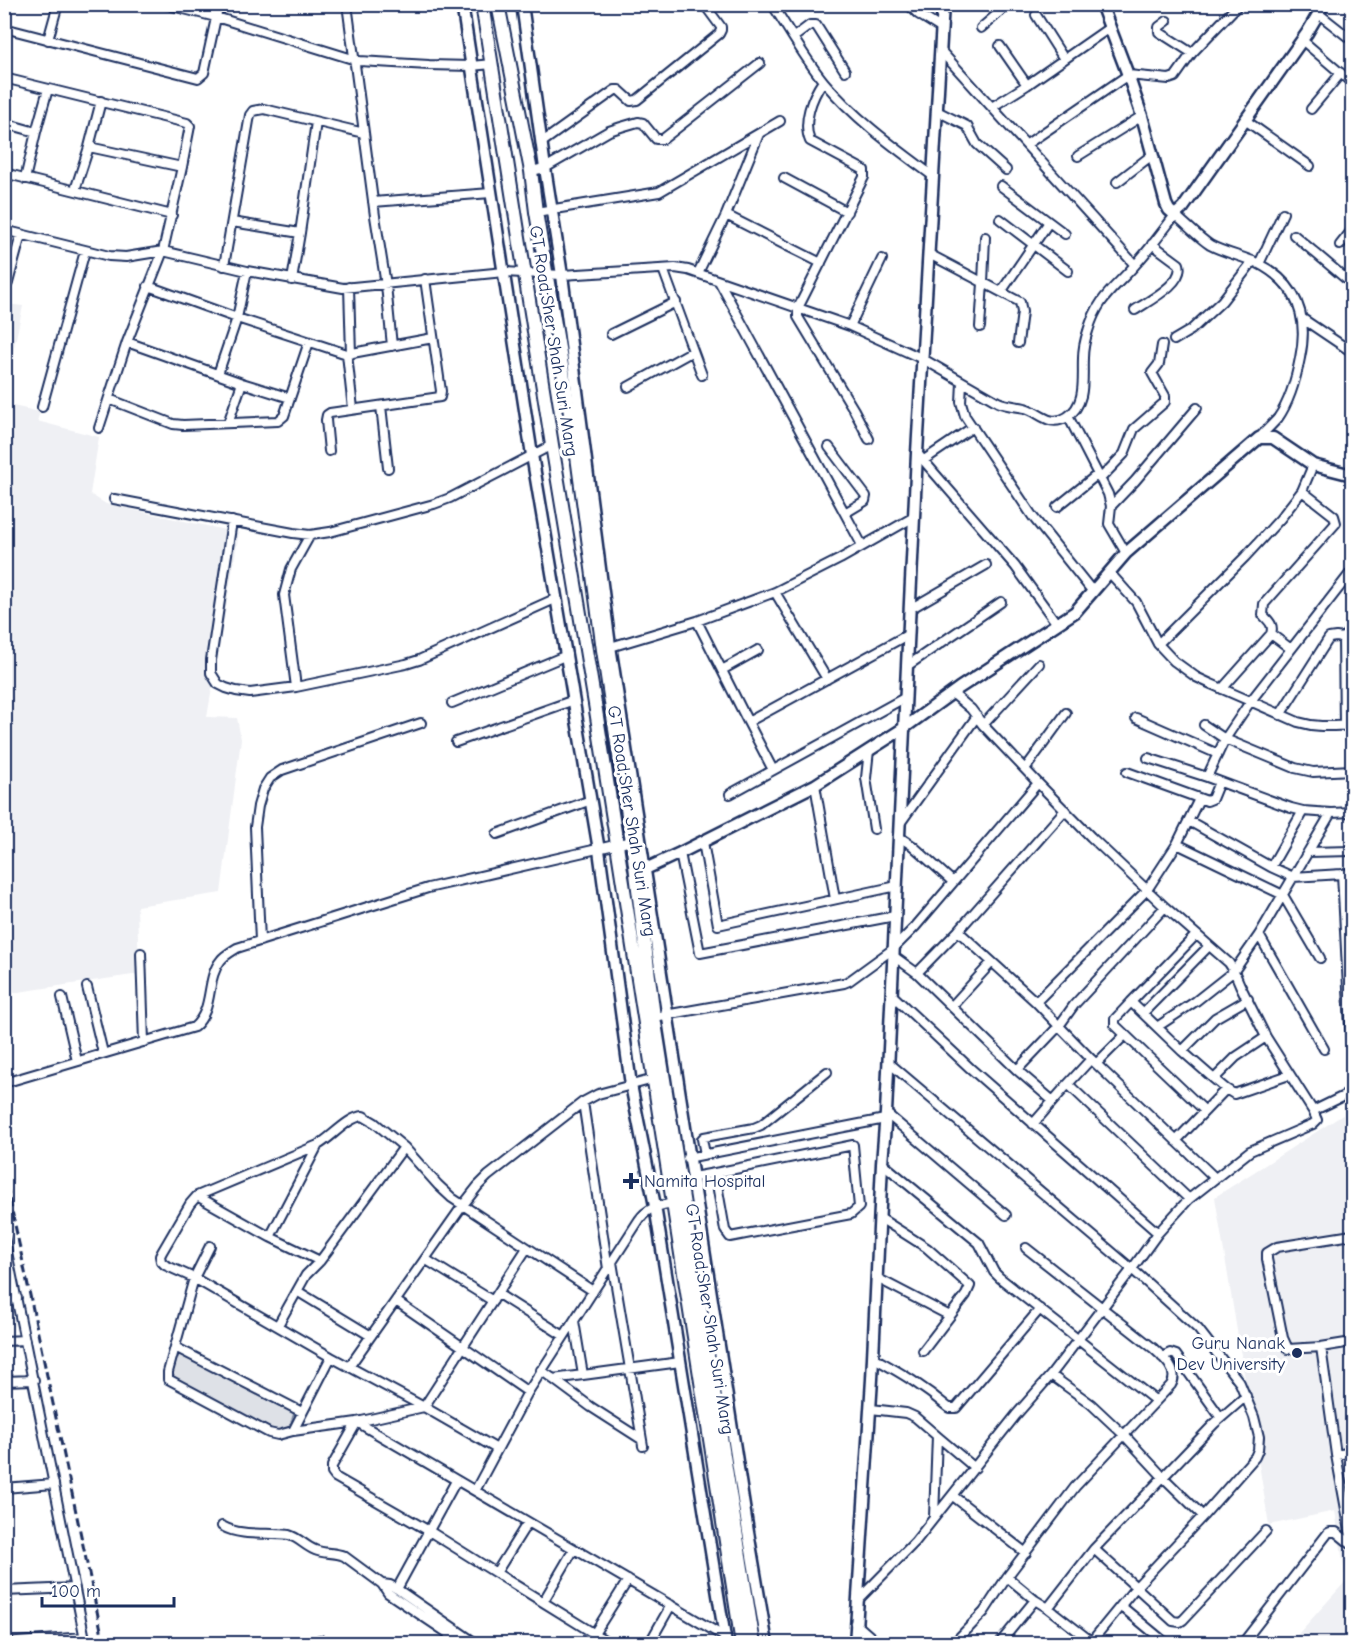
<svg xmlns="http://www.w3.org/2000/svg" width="1357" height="1648" font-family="'Comic Neue',sans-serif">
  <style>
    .built { fill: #eff0f4 }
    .green { fill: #dee1e7; stroke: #7c88a2; stroke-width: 1.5 }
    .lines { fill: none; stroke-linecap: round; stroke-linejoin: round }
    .street-casing { stroke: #1b2f5e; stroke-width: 12 }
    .secondary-casing { stroke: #1b2f5e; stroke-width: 15 }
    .primary-casing { stroke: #1b2f5e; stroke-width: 16 }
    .street { stroke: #fff; stroke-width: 8 }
    .secondary { stroke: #fff; stroke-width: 10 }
    .primary { stroke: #fff; stroke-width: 12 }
    .rail { stroke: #1b2f5e; stroke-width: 3; stroke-dasharray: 9 4.5; stroke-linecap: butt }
    .poi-dot { fill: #1b2f5e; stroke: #fff; stroke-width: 2 }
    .labels { text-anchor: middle; stroke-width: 6; stroke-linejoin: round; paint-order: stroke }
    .street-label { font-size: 18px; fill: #1b2f5e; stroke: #fff }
    .poi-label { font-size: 18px; fill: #1b2f5e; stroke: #fff; text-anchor: start }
  </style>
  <rect width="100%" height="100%" fill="#fff"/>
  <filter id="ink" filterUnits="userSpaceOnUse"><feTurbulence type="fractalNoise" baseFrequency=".0167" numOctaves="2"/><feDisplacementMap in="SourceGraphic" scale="12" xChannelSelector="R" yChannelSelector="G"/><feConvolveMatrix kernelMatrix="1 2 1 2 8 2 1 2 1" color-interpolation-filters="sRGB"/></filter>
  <g filter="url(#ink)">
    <path class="built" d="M5 304 23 306 5 389 4 304Z
      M4 404 40 412 37 421 99 437 90 494 106 504 239 533 207 717 237 718 241 739 221 893 137 906 139 974 5 994Z
      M1352 1109V1643H1290L1346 1581 1335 1511 1269 1525 1215 1197Z"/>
    <path class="green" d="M180 1352 294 1413 290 1426 279 1433 170 1376Z"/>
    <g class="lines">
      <defs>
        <path id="street" d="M164 4 216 17 359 61 429 65 471 66 492 64
          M347 4 375 216 386 285 392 346
          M772 4C789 30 805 59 824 82 856 120 894 147 933 176
          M908 4 918 14 942 29
          M1319 14 1352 40
          M1036 15 1064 59
          M1167 21 1159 27V32L1192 53
          M4 28 198 78 204 73 219 4
          M981 28 1009 4
          M794 37 810 25H816L845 71
          M48 40 58 4
          M1302 40 1352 83
          M1000 46 1027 85
          M940 50 1135 265
          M4 78 187 123 190 126 182 167 163 251 127 342 99 428
          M823 81C812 97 802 122 810 141L864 170V177L798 308V317L854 410 869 439
          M992 107 1027 85 1109 28
          M1311 109 1341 73
          M937 111 967 126 977 144 1006 170
          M1245 120 1310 166
          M4 123 36 132
          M541 143 615 90H619L631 101 637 100 719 34 721 30V27L704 4
          M1027 144 1128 75 1169 79 1175 77 1192 53 1239 4
          M89 147 182 167
          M1078 156 1142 116
          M531 171 545 168 609 131 621 127 638 122 643 123 656 139H663L760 63
          M4 173 172 215
          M784 178 847 212
          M25 179 36 132 48 89
          M1117 182 1152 155
          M1001 186 1065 234
          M75 190 89 147 101 101
          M373 202 491 193
          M536 212 659 192 780 121
          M726 215 821 263
          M1000 219 1068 271
          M232 222 300 233
          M4 230 109 256 126 257 163 251 247 271 343 288 504 272 562 275 675 268 688 270 850 326 923 359 998 402C1007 406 1016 406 1025 408 1040 412 1049 428 1067 417 1087 404 1082 378 1083 358 1083 349 1085 340 1088 331 1098 297 1114 289 1135 265 1150 249 1162 232 1175 215 1187 225 1198 237 1210 245 1225 253 1242 256 1257 263 1297 283 1309 316 1300 358 1296 379 1290 401 1278 418 1272 425 1265 431 1259 438
          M1294 235 1352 284
          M1340 245 1352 230
          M929 254 1020 302 1022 312 1018 343
          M1259 264 1283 213
          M224 266 250 115 253 111 264 109 364 133
          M663 269 702 375
          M698 273 726 215 759 134
          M292 280 300 233 316 122
          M719 281 862 545
          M148 286 237 318 347 354
          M4 287 8 283 21 235
          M349 287 351 354
          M1001 292 1049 222
          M1135 310C1148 301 1185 283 1179 264L1152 244
          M1303 319 1352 352
          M850 326 882 259
          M980 327 983 283 985 237
          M611 334 676 302
          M1174 340 1191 330 1222 301 1253 261
          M127 342 242 383 290 398
          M218 374 237 318 247 271
          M962 382 961 402 965 416 1033 517 1093 592
          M628 387 693 351
          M109 399 173 424 183 425 278 421 284 416 309 342
          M381 406 388 468
          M42 407 85 251
          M353 409 347 354 433 338
          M1068 416 1108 494 1111 506 1109 524 1126 553
          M228 423 242 383
          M829 447 866 496 865 501 845 513
          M329 451 326 420 327 415 330 413 440 397 441 391 425 279
          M917 453 1015 566 1057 624
          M924 460 973 427
          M1100 479 1124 454 1134 429 1165 402V396L1152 373 1159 364 1162 345
          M114 499 293 533 310 535 330 532 434 504 450 498 552 445
          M1111 506 1135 481 1197 408
          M1057 507 1098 474
          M232 521 211 660V673L218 684 226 688 236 691 250 693 296 687 406 664 419 660 557 598
          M1109 572 1136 602 1158 644 1174 661 1196 677 1211 684 1298 722C1318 728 1332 726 1352 725
          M775 592 827 679
          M910 609 986 565
          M697 621 748 722 909 634
          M1271 634 1291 649
          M1343 638 1344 726
          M1158 644 1245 557 1280 519 1302 491
          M607 648 697 621 775 592 840 559 914 517
          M907 666 1001 602
          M722 670 758 650
          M296 687 284 595 291 569 310 535
          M1222 689 1271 634C1274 625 1269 621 1263 615L1264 604 1336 523 1334 516 1302 491 1313 465
          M452 703 567 655
          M1280 715 1329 638 1336 637 1343 638 1352 628
          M1136 718 1218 754
          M748 722 773 770
          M983 725 1039 664
          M1204 725 1225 739 1295 768 1313 772 1352 770
          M456 742 574 700
          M869 750 866 778 874 829
          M1148 758 1207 777
          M1025 769 1066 713
          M1127 772 1207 801 1212 799 1219 782
          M815 785 835 899
          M730 794 906 697
          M1331 813 1303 811 1291 808 1207 777 1225 739 1250 702 1352 571
          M1189 821 1271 867 1293 877 1342 874
          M901 822 977 716
          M497 834 591 800
          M898 836 913 846 953 882
          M703 842 718 925 897 886
          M1177 844 1283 895 1320 958
          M1308 852 1352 851
          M680 853 700 953 895 916
          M1271 867 1303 811
          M1352 873 1342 874 1352 1064
          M1165 907 1074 1005 1059 1026 1036 1002 1147 890 1177 844 1199 799
          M958 931 1036 1002
          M1259 935 1324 1049
          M260 941 255 827 258 806 263 789 270 778 282 770 421 723
          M141 953 144 1042
          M892 955 917 973 1017 1070 1059 1026 1091 1059 1215 1178
          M917 973 958 931 1065 810
          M87 987 103 1053
          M891 994 970 1068 1158 1233
          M62 997 77 1061
          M1131 1002 1115 1019V1025L1205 1111
          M952 1006 992 962
          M1143 1013 1209 946
          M654 1017 844 983 849 981 893 949 915 927 1038 783
          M1157 1027 1196 1001 1234 971 1259 935 1331 813 1352 812
          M1266 1037 1236 1057 1214 1079 1226 1089 1234 1094 1289 1075
          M1182 1051 1131 1002 1196 935
          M1091 1059 1068 1084 1189 1199
          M888 1062 1132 1269 1198 1329 1240 1383 1254 1417 1259 1437 1258 1450 1255 1457 1203 1516 1136 1587 1173 1621 1180 1622 1183 1620 1266 1531
          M1096 1064 1125 1035
          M1017 1070 1053 1101
          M1214 1079 1182 1051 1215 1018 1248 999
          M4 1083 194 1027C215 1009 205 979 221 960 225 955 231 952 237 948L428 888 632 841
          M583 1102 608 1269
          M1313 1111 1352 1092
          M886 1113 1006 1215
          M1033 1124 1068 1084
          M1176 1141 1226 1089
          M318 1145 270 1237 320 1261
          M705 1154 702 1139 704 1137 754 1128 761 1125 827 1072
          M687 1158 885 1119
          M882 1163 979 1243 994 1272 1000 1278 1156 1401
          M693 1177 715 1173 853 1145 859 1207 851 1214 730 1237 725 1230 715 1173
          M197 1196 270 1237
          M880 1218 927 1248 970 1286 966 1295 923 1351
          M1352 1235 1277 1247 1267 1253V1259L1283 1338 1288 1349 1321 1347 1352 1342
          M4 1237 86 1644
          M210 1246 194 1278 168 1372V1379L269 1433 278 1435 293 1431
          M425 1259 493 1301
          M612 1262 643 1446
          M877 1278 950 1316
          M297 1291 371 1336
          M498 1294 564 1336
          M4 1299 17 1298
          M396 1301 528 1392
          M574 1321 583 1375
          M278 1325 306 1275 320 1261 404 1147
          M4 1341 25 1340
          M175 1347 302 1412
          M1321 1347 1336 1455 1352 1542
          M331 1357 293 1431 357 1422 424 1407 527 1248
          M1162 1357 1170 1353 1176 1355 1221 1418
          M874 1358C903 1374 923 1386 949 1408H956L1040 1309
          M349 1367 463 1205 478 1186 488 1176 583 1102 598 1094 654 1079
          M541 1370 591 1407 641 1439
          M1051 1375 1091 1404 1124 1435 1163 1477 1203 1516
          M553 1379 680 1362
          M4 1381 34 1380
          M871 1409 906 1413 915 1417 937 1436 934 1517
          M937 1436 975 1468
          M497 1449 424 1407 331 1357 194 1278 165 1265 161 1261 160 1256 162 1252 190 1204 197 1196 318 1145C332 1137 348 1117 363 1116L375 1123 404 1147 438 1185 452 1198 593 1291
          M1336 1455 1352 1452
          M4 1488 54 1484
          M475 1491 528 1392 639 1220C648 1207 659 1206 673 1203
          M953 1496 1026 1553
          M528 1522 496 1573 611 1644
          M222 1526C242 1537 267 1532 289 1535 299 1538 305 1546 315 1550 324 1554 334 1552 344 1556L382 1584 388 1593 464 1644
          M4 1569 7 1591
          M496 1573 429 1531 335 1477 332 1473V1466L357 1422 725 1637
          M1007 1577 1035 1600 1048 1608
          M382 1584 390 1585 397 1589 477 1644
          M397 1589 456 1481
          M4 1591 75 1588
          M858 1600 915 1542 1016 1415 1051 1375 1132 1269 1158 1233 1189 1199 1250 1151 1313 1124 1317 1120 1313 1111 1266 1037 1240 985 1234 971 1229 963 1165 907 1091 837 1038 783 983 725 971 709 952 693
          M543 1602 574 1549
          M1121 1606 1167 1644
          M855 1623 879 1644
          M594 1634 628 1580
          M1092 1642 1048 1608 1094 1549
          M4 1643 85 1637
          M304 1644 320 1640 331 1644
          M445 1644 451 1634
          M649 1644 671 1605
          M953 1644 984 1612 1007 1577 1075 1487 1171 1385C1180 1371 1163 1357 1153 1348L1026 1248
          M999 1644 1035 1600
          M1093 1644 1092 1642 1095 1637 1136 1587 1094 1549 1214 1424 1246 1396
          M1242 1644 1328 1533 1330 1532H1336L1352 1545"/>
        <path id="secondary" d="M462 4 532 455 599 850 631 1085 655 1206 726 1644
          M522 4 545 168 562 275 610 646 748 1532 767 1644
          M1101 4 1128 75 1142 116 1166 204 1169 210 1175 215 1183 208 1307 33 1320 11 1322 4
          M639 872 680 853 815 785 904 728 959 688 1075 612 1126 553 1259 438H1273L1313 465 1352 475
          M855 1644 872 1379 882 1163 886 1113 917 453 943 4"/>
        <path id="primary" d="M482 4 552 445 595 704 742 1644
          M498 4 531 171 536 212 576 449 603 650 632 841 654 1017 754 1644"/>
      </defs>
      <use href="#street" class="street-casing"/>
      <use href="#secondary" class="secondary-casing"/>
      <use href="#primary" class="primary-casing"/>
      <use href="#street" class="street"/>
      <use href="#secondary" class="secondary"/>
      <use href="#primary" class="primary"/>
      <path class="rail" d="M4 1173 104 1644"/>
    </g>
  </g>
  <g class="poi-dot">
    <path d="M628 1172h6v6h6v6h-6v6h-6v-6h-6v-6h6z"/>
    <circle cx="1297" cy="1353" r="6"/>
  </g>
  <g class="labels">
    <g class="street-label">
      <text transform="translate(554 341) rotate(81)" y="6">GT Road;Sher Shah Suri Marg</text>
      <text transform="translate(632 821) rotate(81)" y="6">GT Road;Sher Shah Suri Marg</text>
      <text transform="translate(710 1319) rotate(81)" y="6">GT Road;Sher Shah Suri Marg</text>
    </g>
    <g class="poi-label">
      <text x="644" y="1187">Namita Hospital</text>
      <text x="1285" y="1349" text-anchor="end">Guru Nanak<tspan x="1285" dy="21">Dev University</tspan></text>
    </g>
  </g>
  <rect width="1357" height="1648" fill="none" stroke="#fff" stroke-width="24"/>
  <rect x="12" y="12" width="1333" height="1624" fill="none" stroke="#1b2f5e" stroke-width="2" filter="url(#ink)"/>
  <path d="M42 1597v9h132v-9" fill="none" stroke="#1b2f5e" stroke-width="3"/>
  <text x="51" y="1597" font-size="18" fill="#1b2f5e" stroke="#ffffff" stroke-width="4.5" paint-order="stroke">100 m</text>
</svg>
